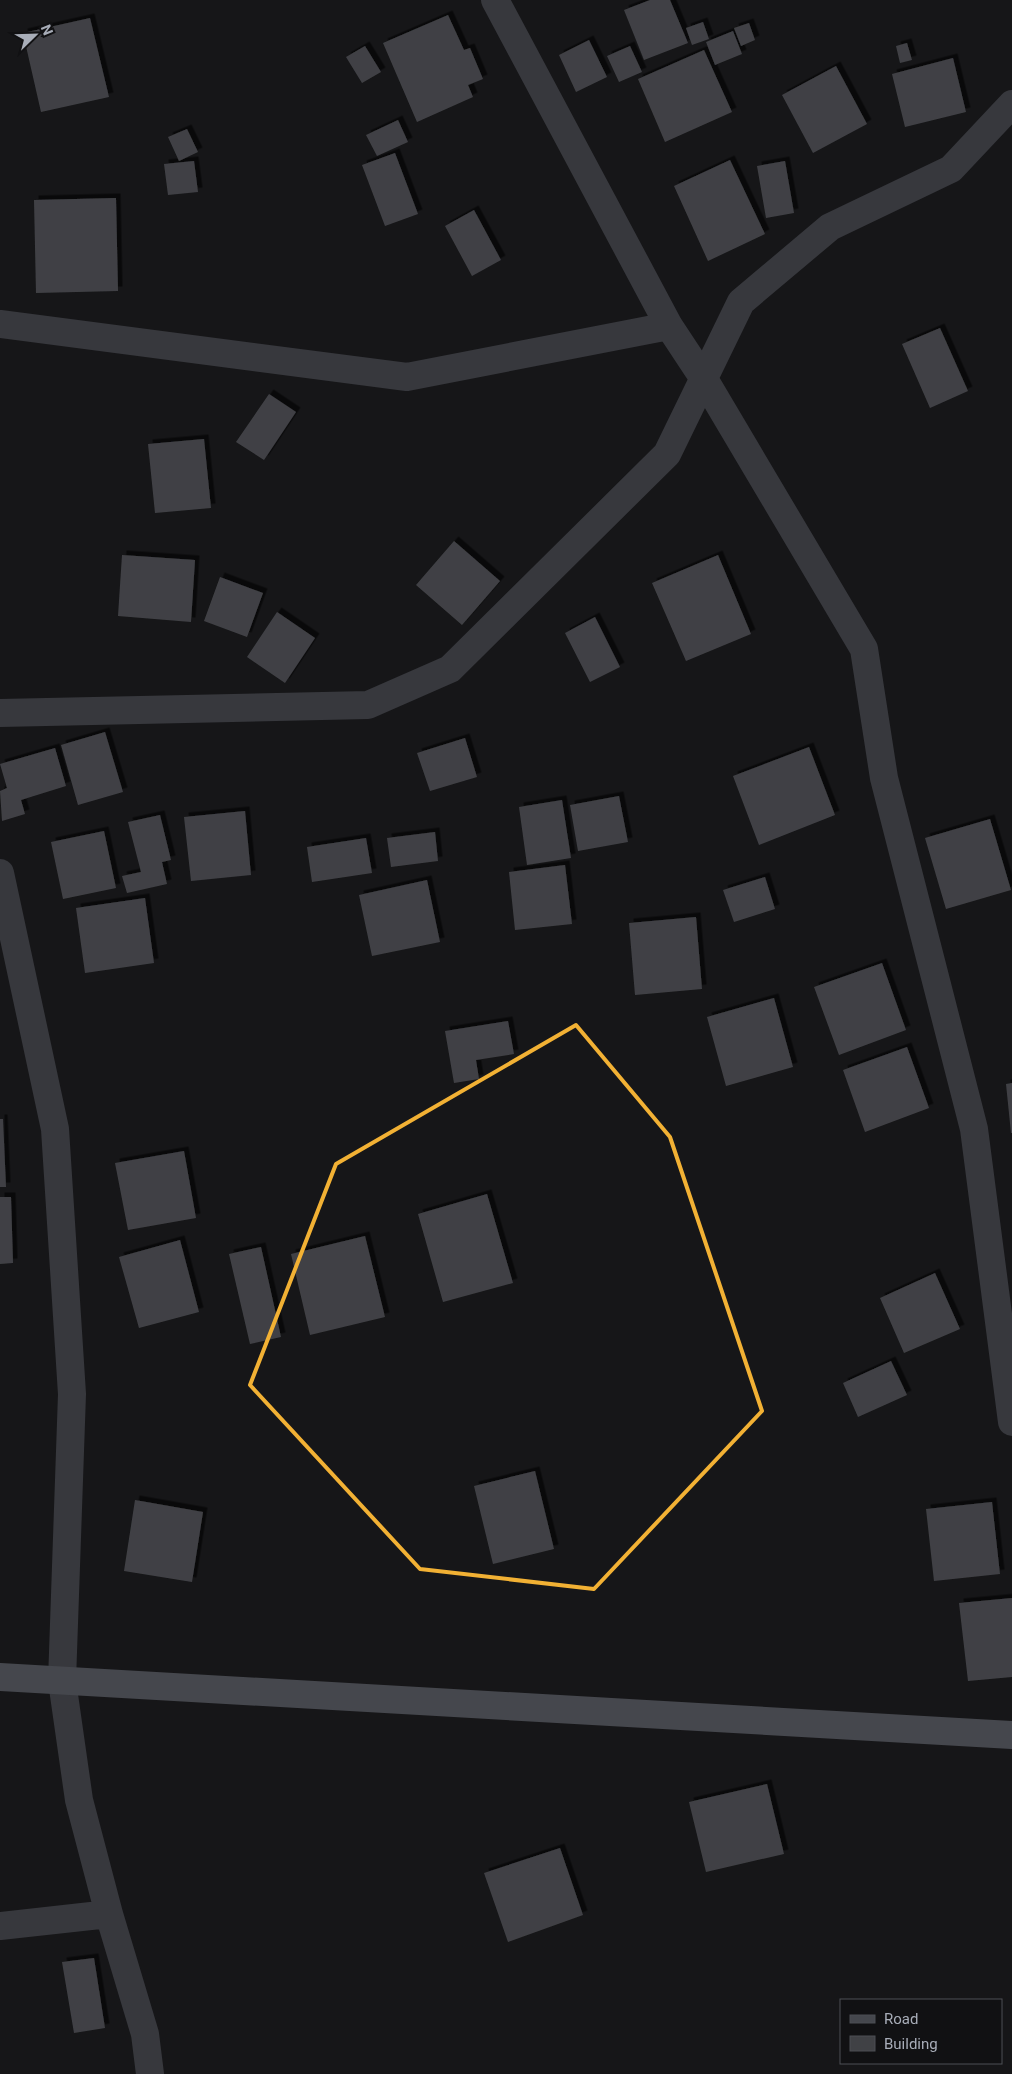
<svg xmlns="http://www.w3.org/2000/svg" width="1012" height="2074" font-family="Roboto,sans-serif">
  <style>
    .building { fill: #404145; filter: url(#shadow) }
    .lines { fill: none; stroke-linecap: round; stroke-linejoin: round }
    .street { stroke: #37383d; stroke-width: 28 }
    .secondary { stroke: #45474d; stroke-width: 28 }
    .marked { fill: none; stroke: #f2b134; stroke-width: 4; stroke-linejoin: round }
  </style>
  <defs>
    <filter id="shadow"><feDropShadow dx="4.5" dy="-4.5" stdDeviation="0" flood-color="#0009"/></filter>
  </defs>
  <rect width="100%" height="100%" fill="#161618"/>
  <path class="building" d="M650 0H670L688 43 644 60 624 10Z
    M448 15 464 50 470 48 483 79 468 85 473 97 417 122 383 43Z
    M90 18 109 97 41 112 23 33Z
    M703 22 709 39 692 45 686 28Z
    M749 23 755 40 741 46 734 28Z
    M733 31 742 54 715 65 706 42Z
    M589 40 607 77 576 92 559 55Z
    M907 43 912 60 900 63 896 46Z
    M365 46 381 72 362 83 346 57Z
    M630 46 642 72 619 82 607 56Z
    M704 50 732 112 665 142 638 79Z
    M953 58 966 112 905 127 892 74Z
    M836 66 867 124 813 153 782 95Z
    M398 120 408 142 377 156 366 135Z
    M187 129 198 152 179 161 168 137Z
    M395 153 418 214 385 226 362 165Z
    M730 160 765 234 708 261 674 186Z
    M194 161 198 192 168 195 164 164Z
    M785 161 794 213 766 218 757 166Z
    M116 198 118 291 36 293 34 200Z
    M474 210 501 260 472 276 445 226Z
    M940 328 968 391 930 408 902 344Z
    M269 394 296 412 264 460 236 442Z
    M204 439 211 508 155 513 148 444Z
    M454 541 500 581 462 625 416 585Z
    M122 555 195 560 191 622 118 616Z
    M718 555 751 634 686 661 652 583Z
    M220 577 263 593 247 637 204 621Z
    M277 612 315 638 285 683 247 657Z
    M595 617 620 667 590 682 565 633Z
    M105 732 123 792 78 805 61 745Z
    M465 738 477 777 430 791 417 753Z
    M809 747 835 815 759 845 733 776Z
    M55 748 66 786 21 800 25 814 2 821 0 791 7 788 0 764Z
    M619 796 628 842 578 851 570 805Z
    M562 800 571 858 527 865 519 807Z
    M245 811 251 875 191 881 184 817Z
    M160 815 171 860 162 862 167 884 127 893 122 876 141 872 128 822Z
    M990 819 1011 890 946 909 925 838Z
    M104 831 116 888 63 899 51 842Z
    M435 832 438 861 391 867 387 838Z
    M366 838 372 873 312 882 307 847Z
    M565 865 572 924 515 930 509 872Z
    M765 877 775 909 734 922 723 890Z
    M427 880 440 942 372 956 359 895Z
    M145 898 154 963 85 973 76 908Z
    M696 917 702 989 635 995 629 923Z
    M882 963 906 1030 839 1055 814 987Z
    M774 998 793 1067 726 1086 707 1017Z
    M508 1021 514 1054 476 1060 479 1079 454 1083 445 1031Z
    M907 1047 929 1108 865 1132 843 1070Z
    M1012 1083V1133H1011L1006 1084Z
    M0 1119H3L6 1187H0Z
    M184 1151 196 1218 128 1230 115 1163Z
    M487 1194 513 1283 443 1302 418 1214Z
    M0 1197H11L13 1263 0 1264Z
    M365 1236 385 1317 310 1335 291 1254Z
    M180 1240 199 1312 139 1328 119 1257Z
    M261 1247 281 1337 250 1344 229 1254Z
    M935 1273 960 1329 904 1353 880 1298Z
    M891 1361 907 1395 858 1417 843 1383Z
    M535 1471 554 1549 493 1564 474 1486Z
    M135 1500 203 1512 192 1582 124 1571Z
    M992 1502 1000 1574 934 1581 926 1509Z
    M1012 1598V1677L968 1681 959 1603Z
    M767 1784 784 1854 706 1872 689 1802Z
    M560 1848 583 1915 508 1942 484 1873Z
    M94 1958 105 2028 74 2033 62 1962Z"/>
  <g class="lines">
    <path class="street" d="M495 0 669 326 704 379 864 649 884 778 974 1129 1012 1422
      M0 324 407 377 669 326
      M0 713 368 705 450 669 667 454 741 302 830 227 951 169 1012 104
      M0 873 55 1129 72 1394 62 1681 79 1800 109 1914 145 2034 150 2074
      M0 1926 109 1914"/>
    <path class="secondary" d="M0 1677 1012 1735"/>
  </g>
  <path class="marked" d="M576 1025 670 1137 762 1411 594 1589 420 1569 250 1385 336 1164Z"/>
  <rect x="840" y="1999" width="162" height="65" fill="#111113" stroke="#4d4f55"/>
  <rect x="850" y="2015" width="25" height="8" fill="#45474d" stroke="#4d4f55"/>
  <text x="884" y="2024" font-size="15" fill="#a8adb8">Road</text>
  <rect x="850" y="2036" width="25" height="15" fill="#404145" stroke="#4d4f55"/>
  <text x="884" y="2049" font-size="15" fill="#a8adb8">Building</text>
  <g transform="translate(35 35) rotate(67)" stroke="#111113" stroke-width="4" paint-order="stroke">
  <path d="M0-4L9 19L0 12L-9 19Z" fill="#a8adb8"/>
  <text y="-8" font-size="14" font-weight="bold" text-anchor="middle" fill="#a8adb8">N</text>
  </g>
</svg>
